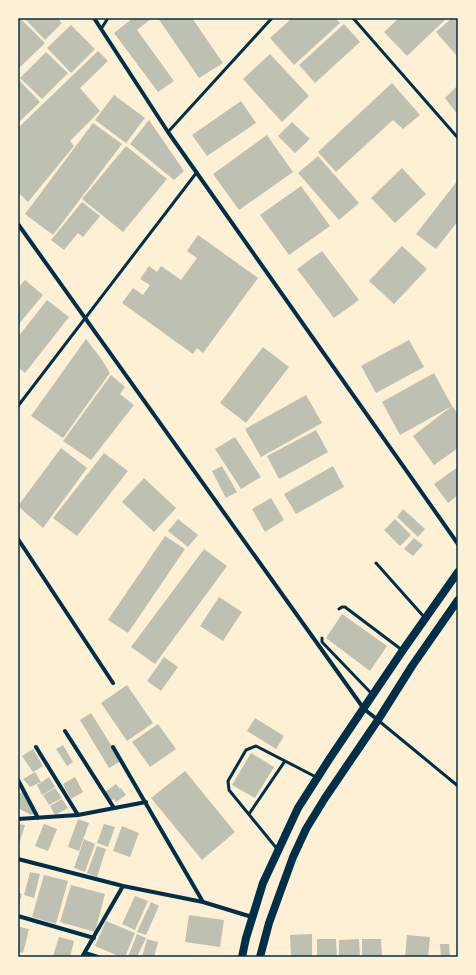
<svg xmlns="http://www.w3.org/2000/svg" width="476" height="975" font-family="Ubuntu,sans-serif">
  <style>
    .building { fill: #bec0b2 }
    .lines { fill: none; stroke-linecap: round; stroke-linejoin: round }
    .service { stroke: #003049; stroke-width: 3 }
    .minor { stroke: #003049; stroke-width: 4 }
    .secondary { stroke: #003049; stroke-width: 8 }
    .neatline { fill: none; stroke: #003049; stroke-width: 1.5 }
  </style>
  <rect width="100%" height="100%" fill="#fdf0d5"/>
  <path class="building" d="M18 18H20L45 43 18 69Z
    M26 18H57L62 23 45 40 25 19Z
    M133 18H152L137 30 174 81 158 92 114 33Z
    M158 18H192L223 63 199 78Z
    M292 18H335L340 23 294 65 270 38Z
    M399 18H447L407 56 384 32Z
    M452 18H458V57L436 32Z
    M344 24 360 42 315 83 299 65Z
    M71 25 95 49 71 73 47 48Z
    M98 51 108 61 80 88 100 111 70 141 74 146 28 202 18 192V128Z
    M46 52 68 73 42 99 20 78Z
    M270 54 309 96 282 122 243 79Z
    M18 79 40 102 18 123Z
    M392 83 420 115 403 129 393 120 336 172 318 152Z
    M458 85V115L445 98Z
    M114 95 145 118 126 143 95 120Z
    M241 101 256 123 207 156 192 135Z
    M149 120 184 171 174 180 130 144Z
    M292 122 310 139 295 153 278 136Z
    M93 123 122 144 53 235 25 214Z
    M267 135 293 172 239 210 213 174Z
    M126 146 167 179 123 232 82 199Z
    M318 156 359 203 339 220 298 173Z
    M402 168 426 194 395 223 371 198Z
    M458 180V207L456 209 458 210V221L436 249 416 234Z
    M301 186 330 226 289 255 260 215Z
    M82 202 100 216 83 237 78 233 64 250 51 240Z
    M198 235 258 278 203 353 197 348 193 354 122 303 133 288 143 295 150 285 140 279 149 266 157 272 161 266 181 280 197 258 187 251Z
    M402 246 427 269 394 304 369 281Z
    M322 251 359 300 334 318 297 269Z
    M25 280 43 295 18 325V288Z
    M47 300 69 317 25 373 18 367V337Z
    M86 339 100 357 110 373 63 438 31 416Z
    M409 340 424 367 376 393 361 366Z
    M263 347 289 367 246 423 220 403Z
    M434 373 452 406 400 435 382 402Z
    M111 375 125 387 120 394 134 405 91 460 63 441Z
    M306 395 322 423 261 457 245 429Z
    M452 406 458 414V448L434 465 413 436Z
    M316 430 328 452 279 479 267 456Z
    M235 437 261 477 241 489 215 449Z
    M61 448 87 468 43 528 18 506Z
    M104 453 128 471 77 536 53 518Z
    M222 466 237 492 226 498 212 471Z
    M333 466 344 487 296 514 284 494Z
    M458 467V495L448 503 434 484Z
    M144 478 176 508 154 532 122 502Z
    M271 498 284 520 265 532 252 509Z
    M403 509 425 529 418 537 397 517Z
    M178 519 198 535 188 547 168 531Z
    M395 519 411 535 400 546 384 530Z
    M165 536 185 549 128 633 108 620Z
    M414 538 423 545 413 556 404 549Z
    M204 549 227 566 155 664 131 647Z
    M219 597 242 612 223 641 200 626Z
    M342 614 387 646 370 671 326 638Z
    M164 657 178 667 161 691 147 681Z
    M127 685 153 723 127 741 101 703Z
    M91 713 121 761 109 768 80 720Z
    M255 718 284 736 276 749 247 731Z
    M158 724 176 749 150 767 132 742Z
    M63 745 73 762 67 766 56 749Z
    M33 749 43 766 33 772 22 756Z
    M251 753 274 767 255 798 232 785Z
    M185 771 235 832 202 860 151 798Z
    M35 772 41 782 30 787 23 779Z
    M49 777 55 787 42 795 37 785Z
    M75 777 83 792 71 799 63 784Z
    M116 784 120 789 121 788 126 795 116 802 114 799 109 802 104 793Z
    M55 788 62 798 49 805 43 795Z
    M23 792 34 814 31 815 18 808V794Z
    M62 799 68 808 55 815 50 806Z
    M78 819 89 823 79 851 68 847Z
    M18 824 25 825 18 847Z
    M44 824 57 829 48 851 35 846Z
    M104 824 115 827 108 847 97 843Z
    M122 826 139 833 130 857 113 851Z
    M84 839 95 844 85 872 74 868Z
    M97 846 106 849 97 877 87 873Z
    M30 872 40 874 34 898 24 895Z
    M44 875 68 881 56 924 32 917Z
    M71 885 105 894 95 932 60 922Z
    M18 893 22 894 18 907Z
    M135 896 148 901 135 930 122 924Z
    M151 902 159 906 146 935 137 932Z
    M189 915 224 920 220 947 185 942Z
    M106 921 135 933 125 957H121L95 946Z
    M20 927 29 929 23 953 18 952V939Z
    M137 934 146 938 137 957H128Z
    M312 934V957H291L290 935Z
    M407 935 430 937 428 957H405Z
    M59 937 74 941 70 957 53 956Z
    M147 939 158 942 154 957H142Z
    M317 939H336L337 957H317Z
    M359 939 360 957H339V940Z
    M362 939H381L382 957H362Z
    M440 944H449L450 957H441Z"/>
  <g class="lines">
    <path class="service" d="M353 18 458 138
      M101 29 108 18
      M168 132 272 18
      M18 406 197 172
      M376 563 425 618
      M339 609 342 607H345L402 650
      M322 638V642L372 694
      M379 721 458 786
      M249 814 285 761
      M278 850 229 790 228 781 246 750 256 746 316 777"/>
    <path class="minor" d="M94 18 168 132 458 544
      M18 224 364 709 378 720
      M18 539 113 683
      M65 731 114 808
      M36 747 78 815
      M113 747 203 902
      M18 780 38 818
      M18 819 78 815 146 802
      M18 859 123 886 203 902 252 917
      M18 916 94 938
      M85 953 98 957
      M82 957 123 886"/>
    <path class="secondary" d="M242 957 246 938 263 883 298 808 330 758 403 650 458 572
      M260 957 269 923 293 857 306 829 325 798 378 720 412 666 458 600"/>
  </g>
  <rect width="476" height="975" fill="none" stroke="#fdf0d5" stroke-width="38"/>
  <rect x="19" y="19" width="438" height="937" class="neatline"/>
</svg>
